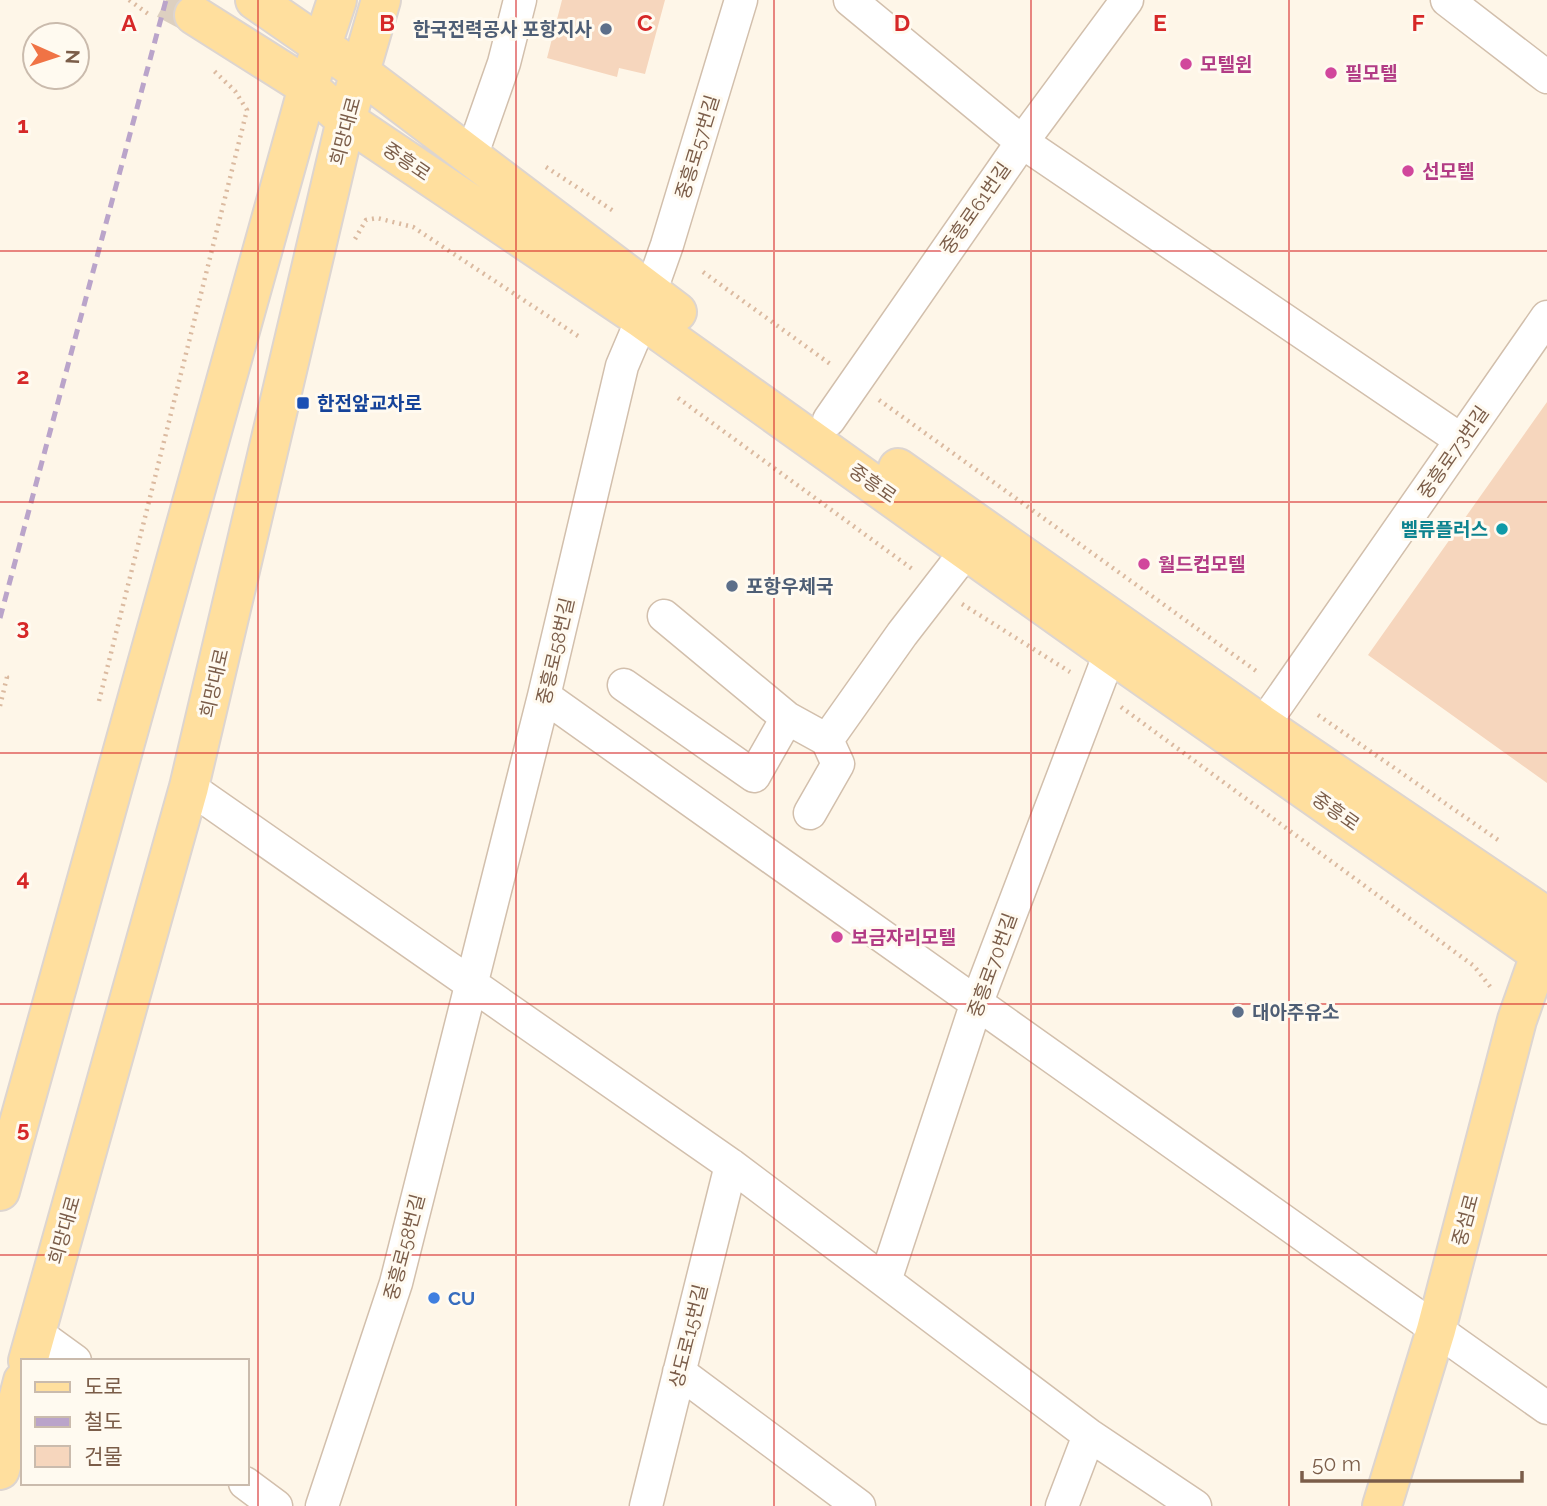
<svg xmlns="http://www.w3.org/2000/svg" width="1547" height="1506" font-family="Raleway,'Noto Sans KR',sans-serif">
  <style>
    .building { fill: #f6d6bd }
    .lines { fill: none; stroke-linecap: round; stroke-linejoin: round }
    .major-tunnel { stroke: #ddd0c0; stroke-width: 38; stroke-dasharray: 38 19; stroke-linecap: butt }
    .minor-casing { stroke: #d2bfac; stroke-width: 35 }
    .major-casing { stroke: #ddd5d0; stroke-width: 42 }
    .path { stroke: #dbbaa0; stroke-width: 4.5; stroke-dasharray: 2 5; stroke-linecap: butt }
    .minor { stroke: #fff; stroke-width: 32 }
    .major { stroke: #ffdf9e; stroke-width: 38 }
    .rail { stroke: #baa4ca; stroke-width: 5; stroke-dasharray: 10 7; stroke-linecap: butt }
    .grid { fill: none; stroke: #d62828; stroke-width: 2; stroke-opacity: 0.55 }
    .service-dot { fill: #5c6f8a; stroke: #fffaf0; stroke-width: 2.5 }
    .hotel-dot { fill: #d1479c; stroke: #fffaf0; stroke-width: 2.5 }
    .transit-dot { fill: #1a4fb4; stroke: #fffaf0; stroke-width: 2.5 }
    .culture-dot { fill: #0f9aa8; stroke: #fffaf0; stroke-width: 2.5 }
    .shop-dot { fill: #3f7fe0; stroke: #fffaf0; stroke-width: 2.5 }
    .labels { text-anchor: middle; stroke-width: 6; stroke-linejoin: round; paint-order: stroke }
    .service-label { font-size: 19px; font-weight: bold; fill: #4e5e75; stroke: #fffaf0; text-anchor: start }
    .hotel-label { font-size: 19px; font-weight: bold; fill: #b23c85; stroke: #fffaf0; text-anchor: start }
    .street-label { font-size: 19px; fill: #7b5d49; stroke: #fffaf0 }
    .transit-label { font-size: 19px; font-weight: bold; fill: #164399; stroke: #fffaf0; text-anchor: start }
    .culture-label { font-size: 19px; font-weight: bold; fill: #0d838f; stroke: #fffaf0; text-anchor: end }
    .shop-label { font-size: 19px; font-weight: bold; fill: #366cbe; stroke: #fffaf0; text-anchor: start }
    .grid-label { font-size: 23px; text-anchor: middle; font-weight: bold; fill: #d62828; stroke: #fffaf0; stroke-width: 6; stroke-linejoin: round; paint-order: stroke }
  </style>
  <rect width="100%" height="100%" fill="#fef6e8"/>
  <path class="building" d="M562 0H665L645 74 619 68 617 77 547 58Z
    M1547 402V783L1368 655Z"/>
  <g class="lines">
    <path class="major-tunnel" d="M166 0 194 15"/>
    <defs>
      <path id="minor" d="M850 0 1022 142 1461 440
        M1447 0 1547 77
        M471 157 504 63 520 0
        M650 293 667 245 741 0
        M829 420 1022 142 1127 0
        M664 616 787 718
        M624 685 754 776 787 718 827 740 838 764 810 813
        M544 696 1547 1408
        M1263 725 1547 317
        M827 740 902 634 967 550
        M189 787 731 1165 1089 1435 1195 1506
        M885 1281 977 1002 1110 653
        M35 1332 75 1361
        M679 1372 859 1506
        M245 1483 276 1506
        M322 1506 396 1283 544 696 622 366 642 319
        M646 1506 731 1165
        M1062 1506 1089 1435"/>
      <path id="major" d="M255 0 362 74 677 312
        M194 15 308 87 346 120 642 319 1110 653 1547 959
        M898 468 1263 725 1547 917
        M0 1191 308 87 337 0
        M28 1361 189 787 346 120 381 0
        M0 1470 23 1381
        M1382 1506 1436 1330 1517 1020 1547 935"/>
    </defs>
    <use href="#minor" class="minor-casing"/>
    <use href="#major" class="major-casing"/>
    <path class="path" d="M129 0 151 16
      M546 167 615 212
      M355 239 366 220 377 218 413 227 578 336
      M703 272 833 366
      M678 398 915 571
      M879 400 1259 673
      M962 604 1070 672
      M99 701 247 110 235 91 212 69
      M0 706 7 677 4 675
      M1121 707 1474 966 1492 989
      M1318 715 1501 842"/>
    <use href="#minor" class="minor"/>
    <use href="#major" class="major"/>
    <path class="rail" d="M0 618 166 0"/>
  </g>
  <path class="grid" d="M258 0V1506M516 0V1506M774 0V1506M1031 0V1506M1289 0V1506M0 251H1547M0 502H1547M0 753H1547M0 1004H1547M0 1255H1547"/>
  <g class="service-dot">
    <circle cx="606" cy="29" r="7"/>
    <circle cx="732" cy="586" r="7"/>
    <circle cx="1238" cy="1012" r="7"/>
  </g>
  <g class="hotel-dot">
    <circle cx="1186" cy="64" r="7"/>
    <circle cx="1331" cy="73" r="7"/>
    <circle cx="1408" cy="171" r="7"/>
    <circle cx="1144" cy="564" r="7"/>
    <circle cx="837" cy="937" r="7"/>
  </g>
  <rect class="transit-dot" x="296" y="396" width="14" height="14" rx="3.5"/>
  <circle class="culture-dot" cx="1502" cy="529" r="7"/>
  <circle class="shop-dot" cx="434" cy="1298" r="7"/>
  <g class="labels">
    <g class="service-label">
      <text x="592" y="36" text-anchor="end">한국전력공사 포항지사</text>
      <text x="746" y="593">포항우체국</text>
      <text x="1252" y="1019">대아주유소</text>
    </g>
    <g class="hotel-label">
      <text x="1200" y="71">모텔윈</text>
      <text x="1345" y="80">필모텔</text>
      <text x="1422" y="178">선모텔</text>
      <text x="1158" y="571">월드컵모텔</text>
      <text x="851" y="944">보금자리모텔</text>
    </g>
    <g class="street-label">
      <text transform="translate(345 131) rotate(-75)" y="7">희망대로</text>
      <text transform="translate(697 147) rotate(-73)" y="7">중흥로57번길</text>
      <text transform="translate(407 161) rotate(34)" y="7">중흥로</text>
      <text transform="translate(975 208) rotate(-55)" y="7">중흥로61번길</text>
      <text transform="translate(1453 452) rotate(-55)" y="7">중흥로73번길</text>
      <text transform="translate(873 483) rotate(35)" y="7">중흥로</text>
      <text transform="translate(555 651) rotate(-77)" y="7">중흥로58번길</text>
      <text transform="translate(214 683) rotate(-77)" y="7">희망대로</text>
      <text transform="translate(1336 811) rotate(35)" y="7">중흥로</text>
      <text transform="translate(992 965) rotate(-70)" y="7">중흥로70번길</text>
      <text transform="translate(1465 1220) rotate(-75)" y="7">중섬로</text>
      <text transform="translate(64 1230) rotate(-74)" y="7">희망대로</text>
      <text transform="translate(404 1247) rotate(-75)" y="7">중흥로58번길</text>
      <text transform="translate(688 1336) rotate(-76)" y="7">상도로15번길</text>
    </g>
    <g class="transit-label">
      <text x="317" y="410">한전앞교차로</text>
    </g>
    <g class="culture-label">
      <text x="1488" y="536">벨류플러스</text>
    </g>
    <g class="shop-label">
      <text x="448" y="1305">CU</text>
    </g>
  </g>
  <g class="grid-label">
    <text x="129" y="31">A</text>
    <text x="387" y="31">B</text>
    <text x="645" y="31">C</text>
    <text x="902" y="31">D</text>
    <text x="1160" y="31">E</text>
    <text x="1418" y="31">F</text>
    <text x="23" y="133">1</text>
    <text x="23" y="384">2</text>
    <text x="23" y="635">3</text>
    <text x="23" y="886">4</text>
    <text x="23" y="1137">5</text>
  </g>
  <rect x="21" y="1359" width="228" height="126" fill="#fffaf0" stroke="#cabbad" stroke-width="2"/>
  <rect x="35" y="1382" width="35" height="10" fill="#ffdf9e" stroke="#cabbad" stroke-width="2"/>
  <text x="84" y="1394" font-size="21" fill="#7b5d49">도로</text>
  <rect x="35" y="1417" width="35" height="10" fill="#baa4ca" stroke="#cabbad" stroke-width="2"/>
  <text x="84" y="1429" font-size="21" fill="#7b5d49">철도</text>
  <rect x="35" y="1446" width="35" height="21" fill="#f6d6bd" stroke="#cabbad" stroke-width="2"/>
  <text x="84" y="1464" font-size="21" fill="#7b5d49">건물</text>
  <g transform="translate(56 56) rotate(93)"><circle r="33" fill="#fffaf0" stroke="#cabbad" stroke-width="2"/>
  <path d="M0-5L12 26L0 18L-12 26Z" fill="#f07345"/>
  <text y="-10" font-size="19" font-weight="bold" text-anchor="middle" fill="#7b5d49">N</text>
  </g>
  <path d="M1302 1471v10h220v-10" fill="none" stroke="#7b5d49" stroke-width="3.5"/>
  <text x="1312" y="1471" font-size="21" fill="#7b5d49" stroke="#fffaf0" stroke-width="5" paint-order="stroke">50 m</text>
</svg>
